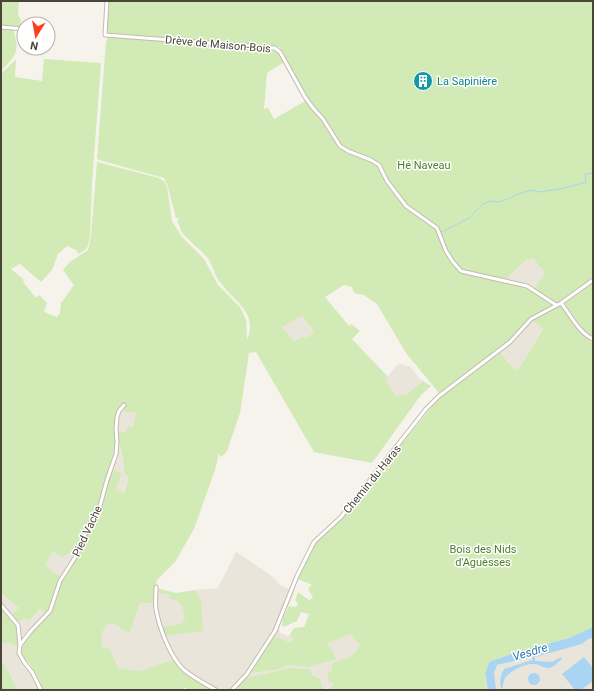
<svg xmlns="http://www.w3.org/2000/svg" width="594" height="691" font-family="Roboto,sans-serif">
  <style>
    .residential { fill: #eae5da }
    .green { fill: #d2eab5; fill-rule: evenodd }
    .water { fill: #a9d4f2 }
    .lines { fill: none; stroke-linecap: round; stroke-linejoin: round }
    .stream { stroke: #a9d4f2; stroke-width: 1 }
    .minor-casing { stroke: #c2bbae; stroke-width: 5 }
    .minor { stroke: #fff; stroke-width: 3 }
    .labels { text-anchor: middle; stroke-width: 3; stroke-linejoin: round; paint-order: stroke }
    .street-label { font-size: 11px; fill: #4b4439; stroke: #fff }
    .culture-label { font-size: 11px; fill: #0d838f; stroke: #fff; text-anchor: start }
    .park-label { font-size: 11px; fill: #4a7f2a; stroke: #fff }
    .water-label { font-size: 12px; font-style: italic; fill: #2e7ab2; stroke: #fff }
  </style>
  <rect width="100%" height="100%" fill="#f6f3ec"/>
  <path class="residential" d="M533 258 545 273 534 289 526 284 506 279 526 260Z
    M302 316 314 331 307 338 304 336 294 341 282 327Z
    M532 320 543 328 518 370 512 367 500 352 517 338 526 325Z
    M401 364 411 367 419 378 423 381 407 394 396 396 384 381 397 365Z
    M120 411 136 413 133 427 126 432H115Z
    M117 439 125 466 124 474 127 475 128 480 123 493 116 490 122 473 111 469Z
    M79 546 77 553 61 577 44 566 52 551Z
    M236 552 272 576 280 585 294 591 293 596 282 619 279 628 280 633 294 638 291 643 259 657 253 673 280 669 287 665 307 667 335 660 333 651 327 644 350 634 360 645 351 657 332 669 329 674 333 686 323 690 320 679 312 675 310 669 291 668 253 676 245 678 235 690H213L185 673 175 659 140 671 118 668 110 649 102 647 101 637 103 629 109 623H113L126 632H130L140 603H154L155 593 170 595 177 600 181 604 185 621 201 600 195 590 218 588Z
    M1 593 19 608 10 616 1 604Z
    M41 609 46 614 29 630 19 642 17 623 26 618 29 621Z
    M593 638V690H486L485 674 497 665 582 644 588 639Z
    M3 643H9L18 647 19 654 32 672 40 690H17L11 676 1 660V645Z"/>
  <path class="green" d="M1 1H19L18 15 21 20 20 27 1 25Z
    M108 1H593V279L557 303 534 289 545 273 533 258 526 260 506 279 469 272 461 268 453 259 448 250 441 232C444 248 448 261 461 272L526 287 549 302 552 306 530 318 509 341 450 386 439 393 406 353 377 304 364 295 354 293 352 287 344 285 325 297 349 326 351 324 360 331 352 339 388 377 385 381 396 396 407 394 423 381 431 386 421 395 372 463 314 452 256 352 249 353 240 413 227 451 221 457 217 452 218 457 215 470 194 529 175 562 157 580 155 587 154 603H140L130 632H126L113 623C101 624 101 637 102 647L110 649 118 668 140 671 175 659 185 673 213 690H188L184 687V690H43C40 683 37 676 33 669 28 659 23 662 21 648L34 629 49 613 54 605 61 583 84 544 88 530 101 507 111 469 122 473 116 490 124 493 128 480 127 475 124 474C126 460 118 446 117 432H126L127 427H133L136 413 120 411 116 427 115 456 106 477 100 504 79 546 63 557 52 551 45 566 61 577 48 611 46 614 40 609 29 621 26 618 17 623 10 616 19 608 1 593V74L16 59 15 77 42 81 44 59 101 63 92 183 90 237 87 248 79 254 76 250 67 246 58 254 52 270 41 282 20 264 11 269 24 280 23 282 36 298 39 295 47 303 44 312 57 317 60 313 61 303 74 285 63 270 70 262 88 250 91 236 97 162 159 178 165 182 167 187 172 221 181 236 204 259 218 285 240 307 246 320 247 340C259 312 233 301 220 282 215 276 213 267 209 260 202 250 191 243 183 234 180 230 179 224 177 220L179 219V218H176L167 184 164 178 106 162 97 159 106 42 108 37 218 45 276 51 279 53 284 62 267 73 264 109 268 108 274 119 307 100 323 121 338 145 343 148 310 102 281 52 280 47 109 33 106 31ZM302 316 314 331 307 338 304 336 294 341 282 327Z
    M1 28 13 29C20 52 17 54 1 71Z
    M593 282V337L584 330 564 303Z
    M561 305 591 342 593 341V627L569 638 513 653 489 662 485 674 486 690H326L333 686 332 683 329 682 327 675 332 669V663L351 657 360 645 350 634 327 644 333 651 336 660 307 667 287 665 280 669 252 673 259 657 274 636 291 643 294 638 289 636 294 628 304 627 309 614 301 612 297 621 283 627 282 625 283 618 289 606 296 607 298 603 295 600 298 592 309 600 313 598 308 588 312 585 298 579 315 542 343 516 439 398 500 352 512 367 518 370 543 329 532 320Z
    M157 588 176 593 195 590 201 600 203 631 165 636 162 627 182 624V622L185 621C182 609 184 601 170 599V595L157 593Z
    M1 608 16 626 18 647 9 643H3L1 645Z
    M1 660 11 676 17 690H1Z
    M291 668 310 669 312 675 320 679 323 690H235L245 678Z"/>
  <path class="water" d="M593 627V638L588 639 582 644 535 657V661L552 662 561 657 562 659C559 661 556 665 552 667 545 670 540 664 534 664 525 663 510 671 505 678 503 682 503 686 502 690 499 684 500 676 504 669L532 660 533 657 497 665 494 673 496 690H488L485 674 489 662 513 653 569 638Z
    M584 657 593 668V681L581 690H575L562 674Z
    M528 679a6 6 0 1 1 12 0a6 6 0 1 1-12 0Z"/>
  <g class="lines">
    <path class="stream" d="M442 232 469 218 483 204 490 201 500 202 521 193 531 190 539 192 561 189 586 182 585 174 593 173"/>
    <defs>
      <path id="minor" d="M107 1 105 35 275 48 280 52 305 97 313 108 323 119 340 146 348 151 371 160 379 165 387 181 406 206 437 228 446 251 453 262 461 271 465 272 527 286 556 305
        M1 27 24 29
        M561 303C570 314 579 333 593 339
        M156 587C156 594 155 602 156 609 159 627 170 657 184 670 194 678 205 684 216 690
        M1 605 18 625 20 645 19 653 24 662 32 672 41 690
        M20 645 30 632 50 611 60 581 76 556 89 525 100 506 107 480 116 454 117 442 116 429 117 417 119 411 124 405
        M232 690 247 674 275 631 297 576 314 542 341 517 426 409 439 396 510 342 531 319 561 303 593 280"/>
    </defs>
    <use href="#minor" class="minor-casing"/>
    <use href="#minor" class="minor"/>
  </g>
  <defs>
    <symbol id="building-disc" viewBox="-11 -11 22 22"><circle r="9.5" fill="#0f9aa8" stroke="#fff"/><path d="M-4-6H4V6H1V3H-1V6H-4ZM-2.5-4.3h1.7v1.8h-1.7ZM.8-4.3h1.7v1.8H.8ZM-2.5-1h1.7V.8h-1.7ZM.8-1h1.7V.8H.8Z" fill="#fff"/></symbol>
  </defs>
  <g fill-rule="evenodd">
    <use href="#building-disc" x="412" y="70" width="22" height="22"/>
  </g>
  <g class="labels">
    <g class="street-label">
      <text transform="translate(218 44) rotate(5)" y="4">Drève de Maison-Bois</text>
      <text transform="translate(372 479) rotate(-51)" y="4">Chemin du Haras</text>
      <text transform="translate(87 531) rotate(-65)" y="4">Pied Vache</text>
    </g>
    <g class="culture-label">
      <text x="437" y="85">La Sapinière</text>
    </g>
    <g class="park-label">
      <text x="424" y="169">Hé Naveau</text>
      <text x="483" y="553">Bois des Nids<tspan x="483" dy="13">d'Aguèsses</tspan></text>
    </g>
    <g class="water-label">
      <text transform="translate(530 652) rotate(-17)" y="4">Vesdre</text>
    </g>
  </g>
  <rect width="594" height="691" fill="none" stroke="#4b4439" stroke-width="4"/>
  <g transform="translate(36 36) rotate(191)"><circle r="19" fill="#ffffff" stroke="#b7b4b0"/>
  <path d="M0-3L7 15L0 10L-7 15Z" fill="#fc3f1d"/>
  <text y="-6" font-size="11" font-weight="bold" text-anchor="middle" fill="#4b4439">N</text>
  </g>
</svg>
